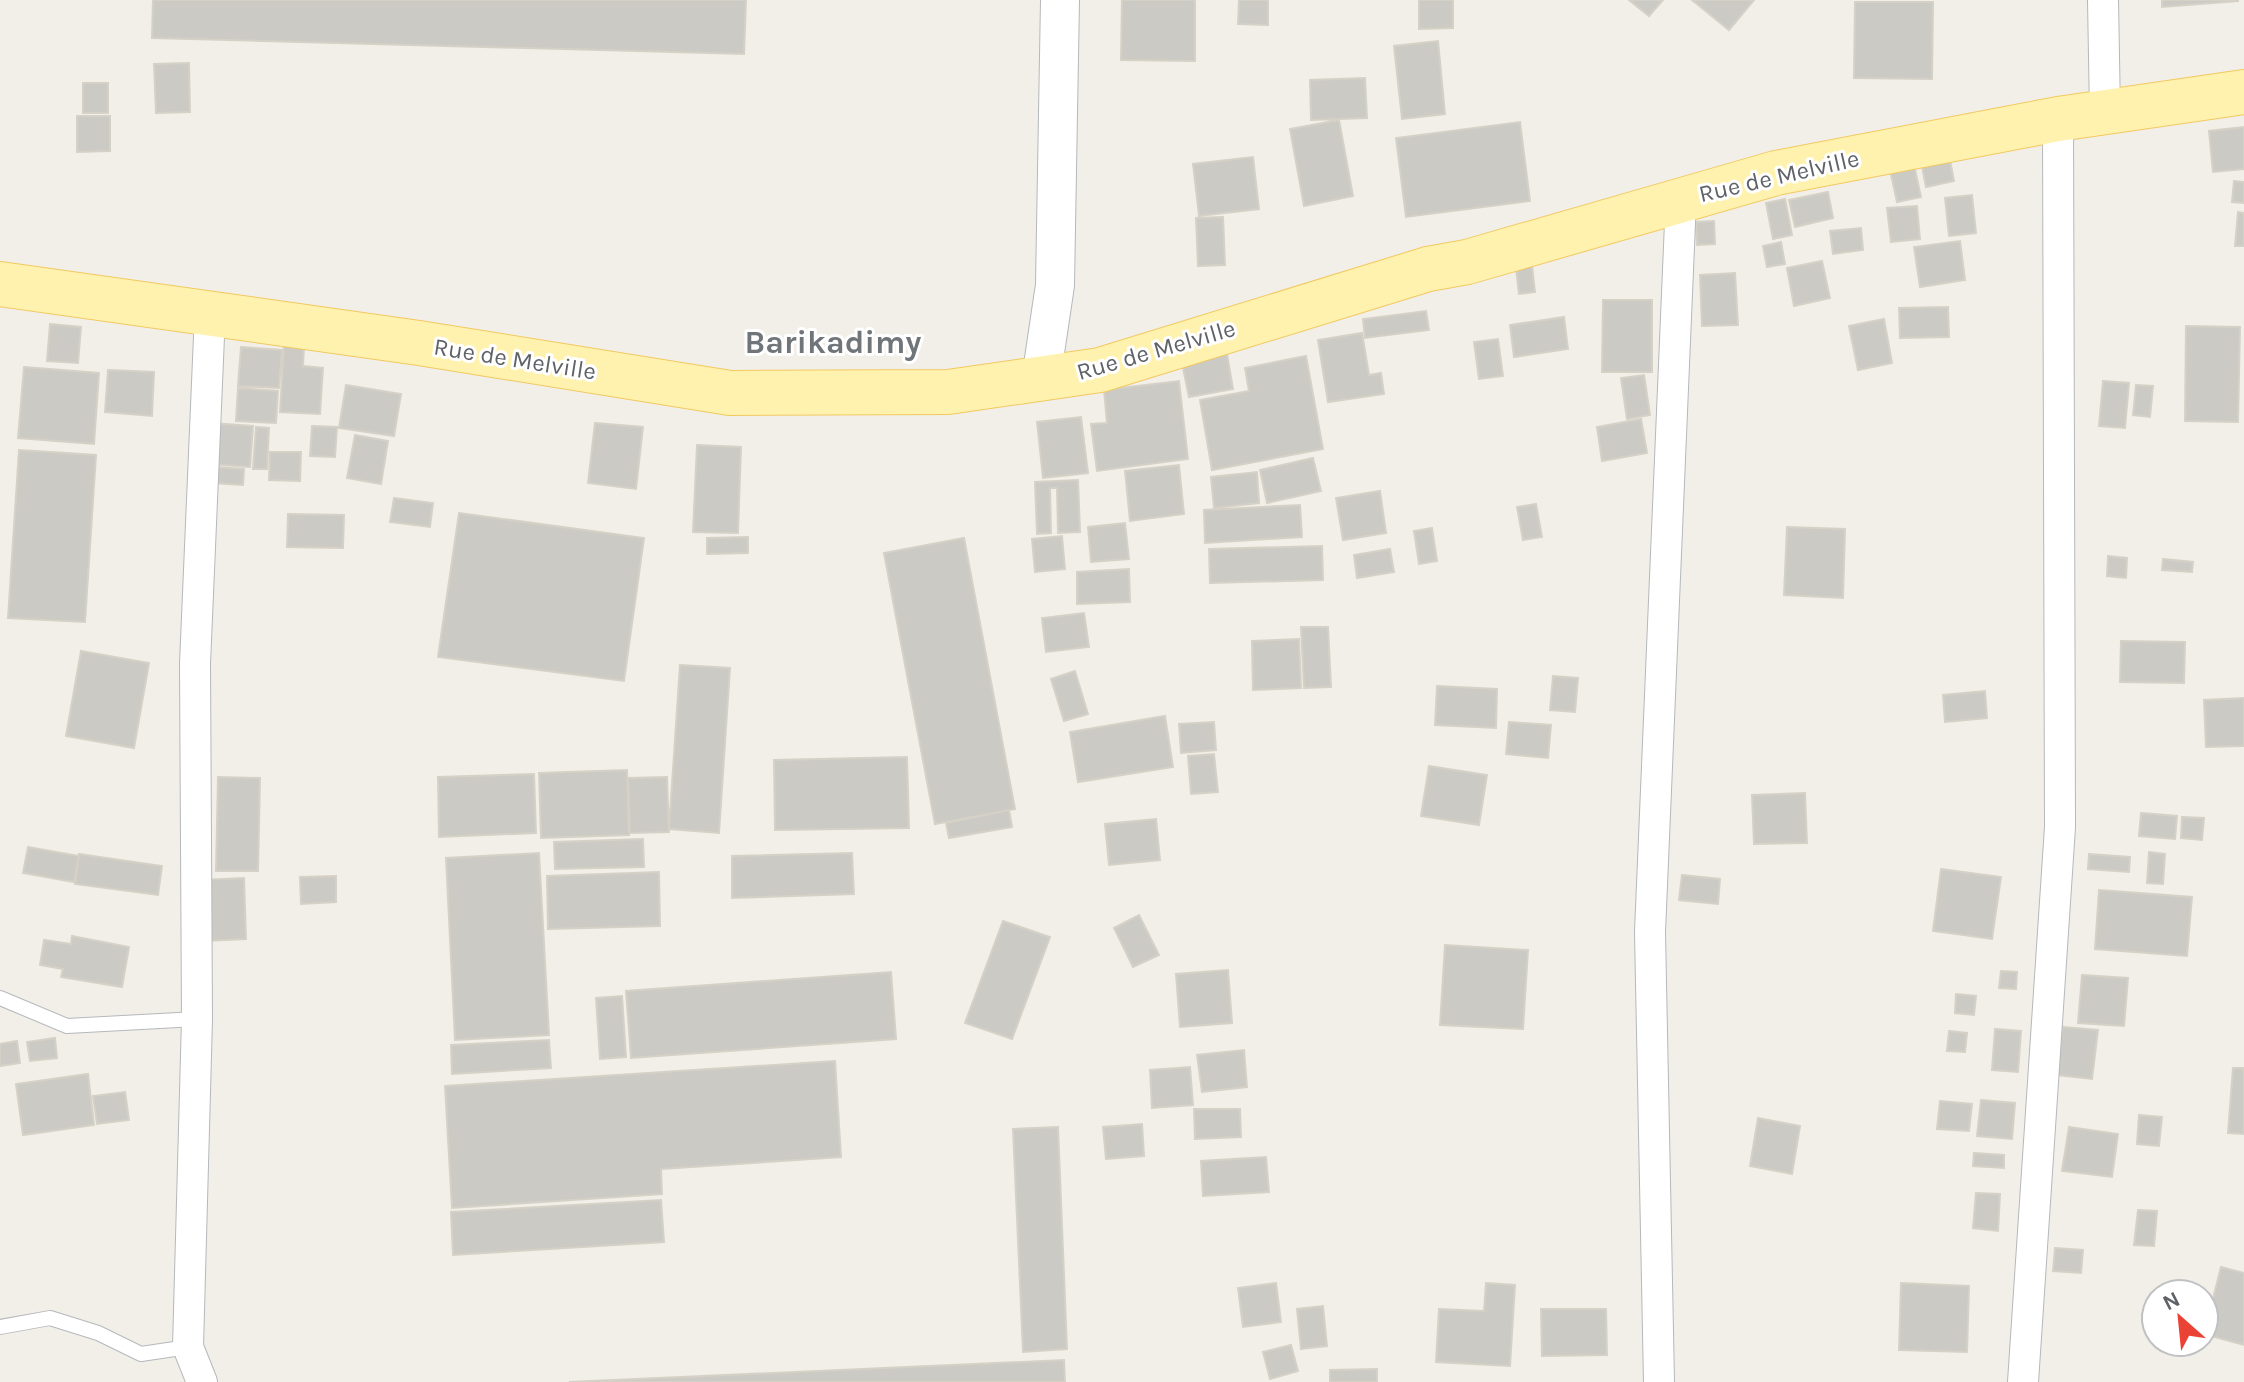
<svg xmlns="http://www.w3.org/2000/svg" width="2244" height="1382" font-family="Karla,sans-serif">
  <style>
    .building { fill: #cccac5; stroke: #d6d1c6; stroke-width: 2 }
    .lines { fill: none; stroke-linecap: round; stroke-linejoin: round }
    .service-casing { stroke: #b5b8bc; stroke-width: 16 }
    .minor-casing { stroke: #b5b8bc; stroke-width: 32 }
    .tertiary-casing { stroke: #b5b8bc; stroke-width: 40 }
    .primary-casing { stroke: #f2c960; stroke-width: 46 }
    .service { stroke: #fff; stroke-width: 14 }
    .minor { stroke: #fff; stroke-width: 30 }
    .tertiary { stroke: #fff; stroke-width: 38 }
    .primary { stroke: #fff2af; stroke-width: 44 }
    .labels { text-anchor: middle; stroke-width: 6; stroke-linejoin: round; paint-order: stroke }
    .street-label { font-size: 24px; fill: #5f6368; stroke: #fff }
    .district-label { font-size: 32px; font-weight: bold; fill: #70757a; stroke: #fff }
  </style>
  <rect width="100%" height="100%" fill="#f1efe8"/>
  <path class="building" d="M153 0H746L744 54 152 38Z
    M1122 0H1195V61L1121 60Z
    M1239 0H1268V25L1238 24Z
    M1419 0H1453V28L1419 29Z
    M1629 0H1663L1649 16Z
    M1692 0H1754L1729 30Z
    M2162 0H2238V1L2162 7Z
    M1855 2H1933L1932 79 1854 78Z
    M1438 41 1445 114 1402 119 1394 46Z
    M189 63 190 112 156 113 154 64Z
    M1365 78 1367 118 1311 120 1310 80Z
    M83 83H108V113H83Z
    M77 116H110V151L77 152Z
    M1339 120 1353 196 1304 206 1290 129Z
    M1520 122 1530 201 1406 217 1396 138Z
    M2244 127V169L2213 172 2209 131Z
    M1949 155 1954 181 1926 187 1921 161Z
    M1253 157 1259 209 1199 216 1193 164Z
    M1914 165 1921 197 1897 202 1890 170Z
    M2234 181 2244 182V203L2232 202Z
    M1828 192 1833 218 1795 227 1789 200Z
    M1972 195 1976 233 1949 236 1945 198Z
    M1785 199 1792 235 1773 239 1766 203Z
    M1917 206 1920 239 1891 242 1887 208Z
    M2238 212 2244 213V246H2235Z
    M1223 217 1225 265 1198 266 1196 218Z
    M1714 221 1715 244 1697 245 1696 222Z
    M1861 228 1863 250 1833 254 1830 231Z
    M1960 241 1965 280 1920 287 1914 247Z
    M1781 242 1785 264 1767 267 1763 246Z
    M1822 261 1830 298 1794 306 1787 268Z
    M1532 266 1535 292 1519 294 1516 268Z
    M1735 273 1738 325 1702 326 1700 275Z
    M1603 300H1652V372H1602Z
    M1948 307 1949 337 1900 338 1899 308Z
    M1426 311 1429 330 1365 338 1363 319Z
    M1564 317 1568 349 1514 357 1510 325Z
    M1884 319 1892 363 1858 370 1849 326Z
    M50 324 81 327 78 363 47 361Z
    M2186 326 2240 327 2238 422 2185 421Z
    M1362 333 1369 375 1381 373 1384 394 1328 402 1318 340Z
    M1498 339 1503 376 1479 379 1474 342Z
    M284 345 304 346 303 366 323 368 320 414 280 412Z
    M241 347 282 350 279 388 238 386Z
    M1227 354 1233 389 1189 397 1182 363Z
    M1306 356 1323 449 1212 470 1200 400 1249 391 1245 368Z
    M24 367 99 373 94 444 18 438Z
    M108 370 154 372 152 416 105 412Z
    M1644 375 1650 415 1627 419 1621 378Z
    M1179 381 1188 459 1097 471 1091 424 1107 423 1104 390Z
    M2103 381 2129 383 2125 428 2099 426Z
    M346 385 401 394 394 436 339 428Z
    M2136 385 2153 386 2150 417 2133 415Z
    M238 388 278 391 276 423 236 421Z
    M1081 417 1088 473 1043 478 1037 422Z
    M1641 419 1647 453 1602 461 1597 427Z
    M211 423 253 426 250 467 208 464Z
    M595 423 643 427 636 489 588 483Z
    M312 426 337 427 335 457 310 456Z
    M256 427 269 428 267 469H253Z
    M355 435 388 441 381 484 347 478Z
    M697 445 741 447 738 533 693 532Z
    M19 450 96 455 85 622 8 618Z
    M270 452H301L300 481 269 480Z
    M1313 458 1321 491 1267 503 1260 470Z
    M1179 465 1184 514 1130 521 1125 471Z
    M214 467 244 469 243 485 213 483Z
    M1257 472 1259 503 1214 508 1211 477Z
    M1078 480 1080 532 1058 533 1057 488H1050L1051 533 1037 534 1035 482Z
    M1380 491 1386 533 1343 540 1336 498Z
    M394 498 433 503 430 527 390 522Z
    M1536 504 1542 537 1523 540 1517 507Z
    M1300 505 1302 537 1205 543 1204 510Z
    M459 513 644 538 624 681 438 657Z
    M288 514 344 515 343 548 287 547Z
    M1125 523 1129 559 1091 562 1088 527Z
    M1787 527 1845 529 1843 598 1784 595Z
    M1432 528 1437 561 1419 564 1414 531Z
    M1062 536 1065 569 1035 572 1032 539Z
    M748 537V553L707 554V538Z
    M964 538 1015 809 935 824 884 553Z
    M1322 546 1323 580 1210 583 1209 549Z
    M1390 549 1394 572 1357 578 1354 555Z
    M2108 556 2127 558 2126 578 2107 576Z
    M2163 559 2193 562 2192 572 2162 570Z
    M1129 569 1130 602 1077 604V572Z
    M1084 613 1089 647 1046 652 1042 618Z
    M1301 627H1328L1331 687 1304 688Z
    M1299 639 1301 688 1253 690 1252 641Z
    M2121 641 2185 642 2184 683 2120 682Z
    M81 651 149 663 134 748 66 736Z
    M680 665 730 668 719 833 669 829Z
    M1075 671 1088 714 1064 721 1051 679Z
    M1553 676 1578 678 1575 712 1550 710Z
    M1437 686 1497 689 1496 728 1435 725Z
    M1985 691 1987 718 1945 722 1943 695Z
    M2244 698V746L2206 747 2204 700Z
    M1165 716 1173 767 1078 782 1070 732Z
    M1214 722 1216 750 1181 753 1179 724Z
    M1509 722 1551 725 1548 758 1506 754Z
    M1214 754 1218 792 1191 794 1188 756Z
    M907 757 909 828 775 830 774 760Z
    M1429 766 1487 775 1479 825 1421 816Z
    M627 770 629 835 541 838 539 773Z
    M534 774 536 833 439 837 438 777Z
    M218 777 260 778 258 871H216Z
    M667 777 669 832 630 833 628 778Z
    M1805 793 1807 843 1754 844 1752 795Z
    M1009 810 1012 827 949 838 946 823Z
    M2141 813 2177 816 2175 839 2139 836Z
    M2182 817 2204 818 2202 840 2181 838Z
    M1156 819 1160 860 1109 865 1105 824Z
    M643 839 644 867 555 869 554 842Z
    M28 847 79 856 74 882 23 873Z
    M2149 852 2165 854 2163 884 2147 883Z
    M539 853 549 1035 455 1040 446 858Z
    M852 853 854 894 732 898V856Z
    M79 854 162 866 158 895 75 884Z
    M2089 854 2130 857 2129 872 2088 869Z
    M1941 869 2001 877 1992 939 1933 931Z
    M659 872 660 926 548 929 547 876Z
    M1682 875 1720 879 1718 904 1679 900Z
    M336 876V902L301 904 300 877Z
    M244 878 246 939 204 941 201 880Z
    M2099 890 2192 897 2187 956 2095 949Z
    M1139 915 1159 955 1133 967 1114 928Z
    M1003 921 1050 937 1012 1039 965 1023Z
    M72 936 129 947 122 987 61 977 63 969 40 965 44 940 71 944Z
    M1445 945 1528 950 1523 1029 1440 1025Z
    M1228 970 1232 1023 1180 1027 1176 974Z
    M2001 971 2017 972 2016 989 1999 988Z
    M891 972 896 1039 631 1058 626 991Z
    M2082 975 2128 978 2124 1026 2078 1023Z
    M1956 994 1976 996 1974 1015 1955 1013Z
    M622 996 626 1057 600 1059 596 998Z
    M2063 1027 2098 1030 2092 1079 2057 1075Z
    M1995 1029 2021 1031 2018 1072 1992 1070Z
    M1949 1031 1967 1033 1965 1052 1947 1051Z
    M55 1038 57 1058 30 1061 27 1042Z
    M549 1040 551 1068 452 1074 451 1045Z
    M17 1041 20 1063 0 1066V1044Z
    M1244 1050 1247 1087 1202 1092 1197 1055Z
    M835 1061 841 1157 661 1169 662 1194 452 1208 445 1086Z
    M1190 1067 1193 1105 1152 1108 1150 1070Z
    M2233 1068H2244V1134L2228 1133Z
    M88 1074 94 1125 23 1135 16 1084Z
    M125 1092 129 1120 97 1124 93 1096Z
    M1981 1100 2015 1103 2012 1139 1977 1136Z
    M1940 1101 1972 1104 1969 1131 1937 1129Z
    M1194 1109H1240L1241 1137 1195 1139Z
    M2139 1115 2162 1117 2159 1146 2137 1144Z
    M1758 1118 1800 1126 1792 1174 1750 1166Z
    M1142 1124 1144 1156 1106 1159 1103 1127Z
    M1058 1127 1067 1349 1023 1352 1013 1129Z
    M2069 1127 2118 1134 2112 1177 2062 1171Z
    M1974 1153 2004 1155V1168L1973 1166Z
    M1266 1157 1269 1192 1203 1196 1201 1161Z
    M1976 1193 2000 1194 1998 1231 1973 1228Z
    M661 1200 664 1242 453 1255 451 1212Z
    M2138 1210 2157 1211 2154 1246 2134 1245Z
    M2055 1248 2083 1250 2081 1273 2053 1271Z
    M2221 1267 2244 1273V1345L2204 1334Z
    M1276 1283 1281 1322 1243 1327 1238 1288Z
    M1486 1283 1515 1285 1510 1366 1436 1362 1439 1309 1484 1311Z
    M1901 1283 1969 1286 1967 1352 1899 1350Z
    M1323 1306 1327 1346 1301 1349 1297 1309Z
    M1541 1309H1606L1607 1355 1542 1356Z
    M1291 1345 1298 1371 1270 1379 1263 1352Z
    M1064 1360 1065 1382H569Z
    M1377 1369V1382H1330V1370Z"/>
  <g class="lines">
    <defs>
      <path id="service" d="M0 998 67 1026 197 1019
        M0 1327 50 1318 98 1333 141 1354 188 1347"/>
      <path id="minor" d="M2103 0 2105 113
        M202 1382 188 1347 197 1019 195 664 210 313
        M1659 1382 1650 932 1681 199
        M2023 1382 2060 827 2058 119"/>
      <path id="tertiary" d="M1041 379 1055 285 1060 0"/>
      <path id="primary" d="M0 284 419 343 730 393 948 392 1100 370 1428 269 1467 262 1776 173 2058 119 2244 92"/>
    </defs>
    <use href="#service" class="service-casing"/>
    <use href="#minor" class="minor-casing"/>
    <use href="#tertiary" class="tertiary-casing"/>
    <use href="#primary" class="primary-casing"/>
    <use href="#service" class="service"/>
    <use href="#minor" class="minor"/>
    <use href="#tertiary" class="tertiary"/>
    <use href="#primary" class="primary"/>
  </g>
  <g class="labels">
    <g class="street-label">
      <text transform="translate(1779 176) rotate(-13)" y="8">Rue de Melville</text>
      <text transform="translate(1156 350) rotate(-16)" y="8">Rue de Melville</text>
      <text transform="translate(515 359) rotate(9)" y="8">Rue de Melville</text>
    </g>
    <g class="district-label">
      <text x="833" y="353">Barikadimy</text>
    </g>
  </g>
  <g transform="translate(2180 1318) rotate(333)"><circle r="38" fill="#ffffff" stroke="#bfc1c3" stroke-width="2"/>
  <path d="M0-6L14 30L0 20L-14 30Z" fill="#ea4335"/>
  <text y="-12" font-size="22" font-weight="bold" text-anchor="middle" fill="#5f6368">N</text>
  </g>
</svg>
